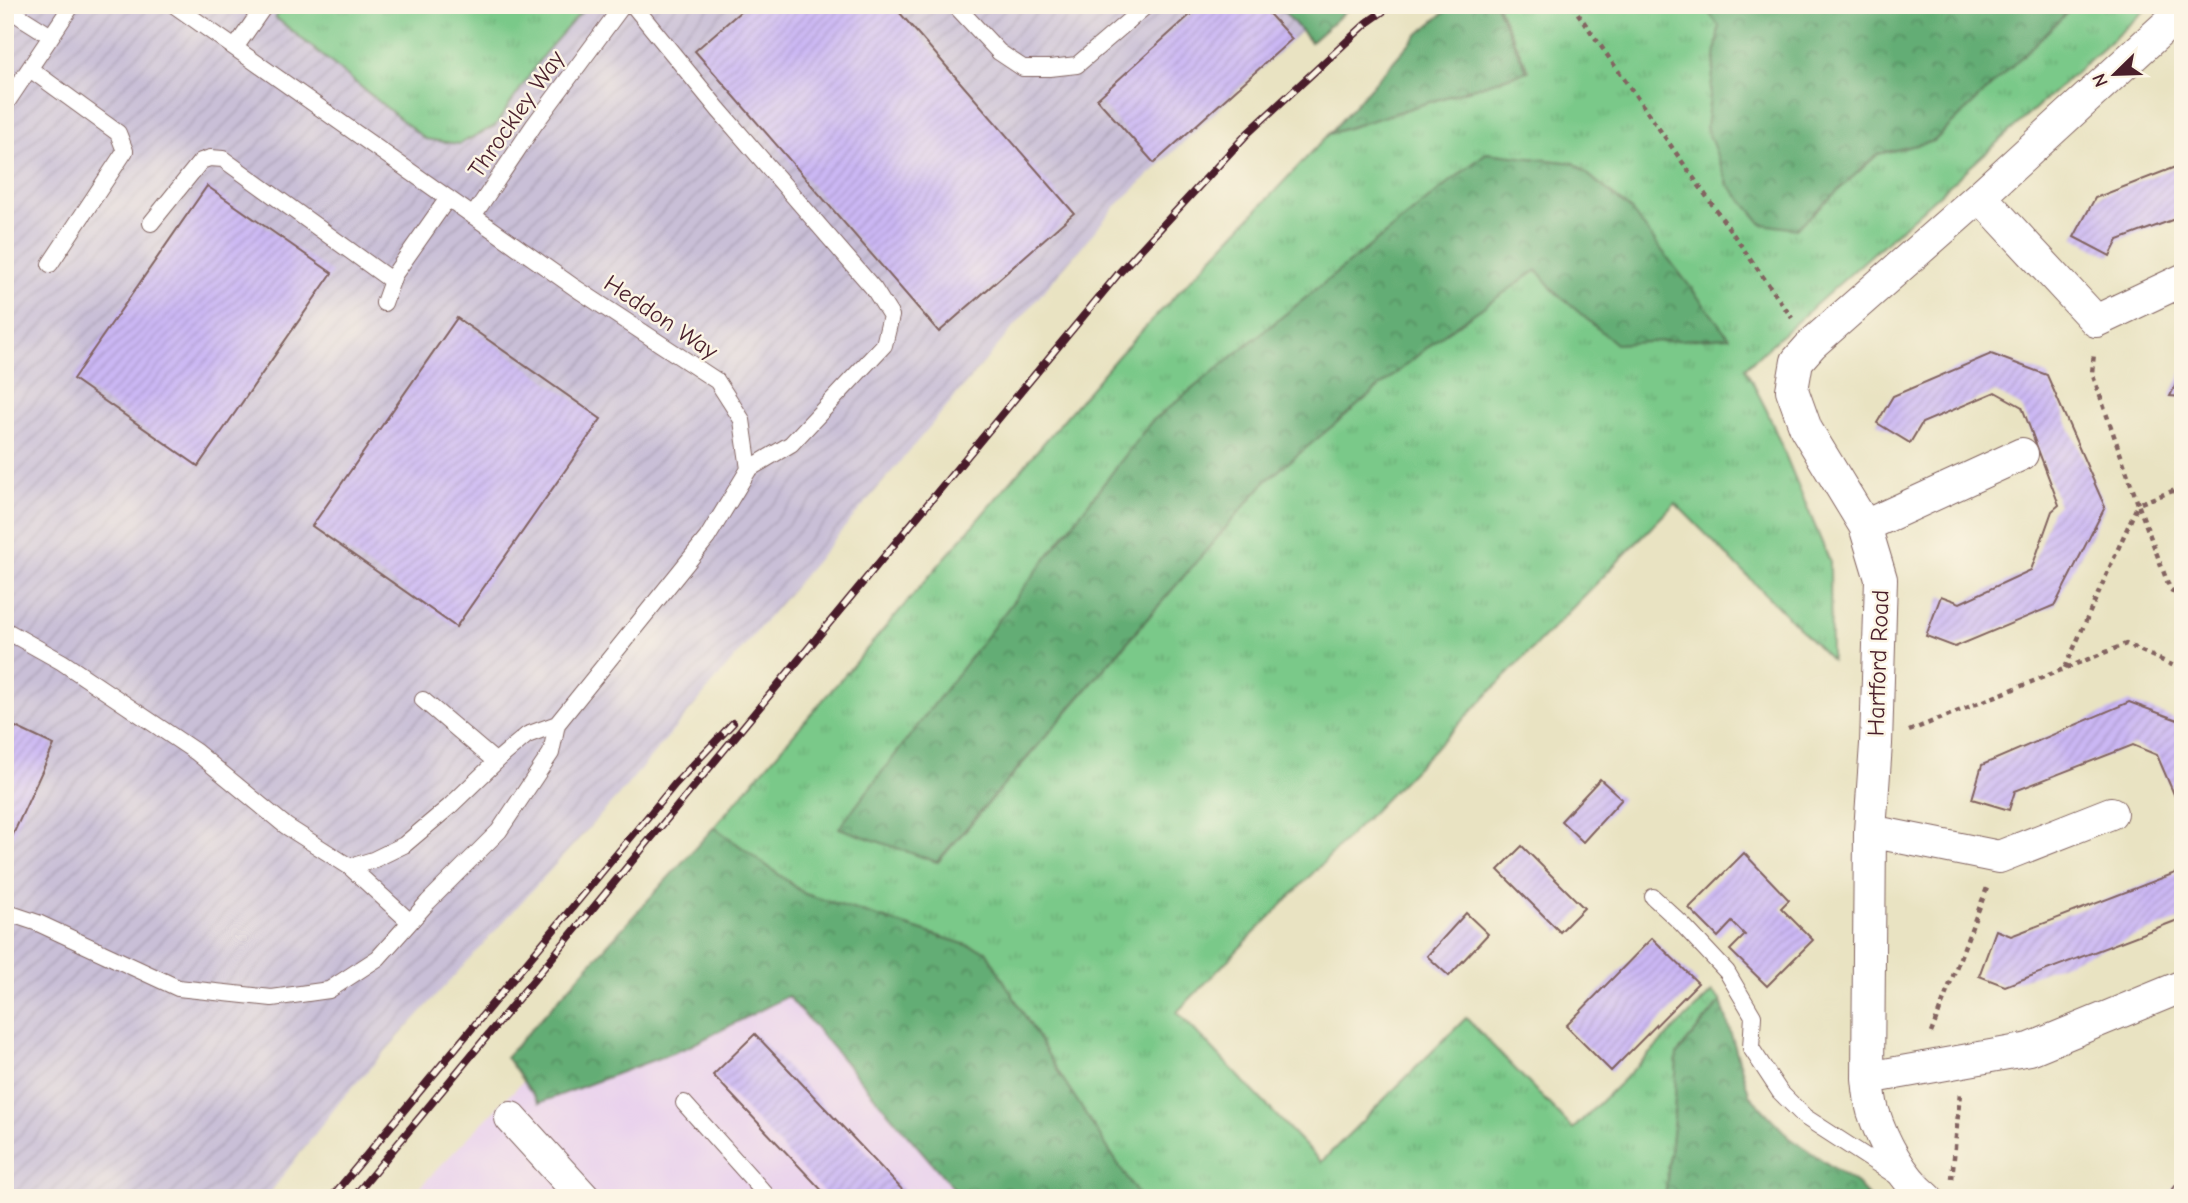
<svg xmlns="http://www.w3.org/2000/svg" width="2188" height="1203" font-family="'Comic Neue',sans-serif">
  <style>
    .built { fill: #e9d2ed }
    .industrial { fill: url(#industrial-furrows) }
    .grass { fill: url(#grass-tufts); stroke: #62745a; stroke-width: 2; fill-rule: evenodd }
    .forest { fill: url(#forest-crowns); stroke: #566650; stroke-width: 2 }
    .building { fill: url(#building-hatch) }
    .lines { fill: none; stroke-linecap: round; stroke-linejoin: round }
    .lane-casing { stroke: #826460; stroke-width: 18 }
    .street-casing { stroke: #826460; stroke-width: 34 }
    .path { stroke: #826460; stroke-width: 4.5; stroke-dasharray: 5 5; stroke-linecap: butt }
    .lane { stroke: #fff; stroke-width: 16 }
    .street { stroke: #fff; stroke-width: 32 }
    .rail-casing { stroke: #4a1f2b; stroke-width: 8 }
    .rail { stroke: #fcf5e5; stroke-width: 5; stroke-dasharray: 16; stroke-linecap: butt }
    .labels { text-anchor: middle; stroke-width: 5; stroke-linejoin: round; paint-order: stroke }
    .street-label { font-size: 24px; fill: #4a1f2b; stroke: #fcf5e5 }
  </style>
  <defs>
    <pattern id="industrial-furrows" width="10" height="10" patternUnits="userSpaceOnUse" patternTransform="scale(1.75)"><rect width="10" height="10" fill="#c9bfd7"/><path d="M-1 1l2-2M0 10L10 0M9 11l2-2" fill="none" stroke="#aea4b9"/></pattern>
    <pattern id="grass-tufts" width="24" height="20" patternUnits="userSpaceOnUse" patternTransform="scale(1.75)"><rect width="24" height="20" fill="#7ac989"/><path d="M3 7l-1-3M5 7V3M7 7l1-3M15 17l-1-3M17 17v-4M19 17l1-3" fill="none" stroke="#6bac76"/></pattern>
    <pattern id="forest-crowns" width="20" height="18" patternUnits="userSpaceOnUse" patternTransform="scale(1.75)"><rect width="20" height="18" fill="#63ad75"/><path d="M2 6a3 3 0 1 1 6 0M12 15a3 3 0 1 1 6 0" fill="none" stroke="#548c60"/></pattern>
    <pattern id="building-hatch" width="6" height="6" patternUnits="userSpaceOnUse" patternTransform="scale(1.75)"><rect width="6" height="6" fill="#cbb7f4"/><path d="M-1 1l2-2M0 6l6-6M5 7l2-2" fill="none" stroke="#b09dd1"/></pattern>
  </defs>
  <rect width="100%" height="100%" fill="#fcf5e5"/>
  <filter id="ink" filterUnits="userSpaceOnUse"><feTurbulence type="fractalNoise" baseFrequency=".0143" numOctaves="2"/><feDisplacementMap in="SourceGraphic" scale="14" xChannelSelector="R" yChannelSelector="G"/><feConvolveMatrix kernelMatrix="1 2 1 2 8 2 1 2 1" color-interpolation-filters="sRGB"/></filter>
  <filter id="wash" filterUnits="userSpaceOnUse"><feTurbulence type="fractalNoise" baseFrequency=".00686" numOctaves="4" result="noise"/><feDisplacementMap in="SourceGraphic" scale="28" xChannelSelector="R" yChannelSelector="G"/><feGaussianBlur stdDeviation="1.57" result="paint"/><feColorMatrix in="noise" values="0 0 0 0 0 0 0 0 0 0 0 0 0 0 0 0 0 1.4 0 .05"/><feComposite in="paint" operator="in"/></filter>
  <g filter="url(#wash)">
    <rect width="100%" height="100%" fill="#e9e3c2"/>
    <path class="built" d="M693 907 788 996 962 1198H409Z"/>
    <path class="industrial" d="M5 5H1329L1115 207 618 796 341 1100 266 1198H5Z"/>
    <path class="grass" d="M284 5H587L544 54 495 126 459 144 425 139 275 17Z
      M1497 5H1703L1719 26 1714 72 1796 229 1878 154 1934 141 2075 5H2151L1745 368 1767 411 1830 562 1831 660 1675 503 1177 1012 1321 1162 1466 1018 1573 1129 1712 992 1721 1001 1677 1054 1674 1117 1665 1198H1140L1059 1073 986 951 805 894 714 827 1119 355 1329 134 1529 71ZM1486 153 1574 163 1630 209 1554 291 1537 270 1441 336 1266 481 938 862 840 828 1151 422Z"/>
    <path class="forest" d="M1278 5H1353L1311 42Z
      M1453 5H1496L1527 71 1329 134 1415 37Z
      M1703 5H2075L1934 141 1878 154 1796 229 1762 224 1728 184 1706 127 1719 26Z
      M1486 153 1574 163 1630 209 1729 337 1616 344 1554 291 1537 270 1441 336 1266 481 937 862 839 828 1151 422Z
      M714 827 805 894 986 951 1059 1073 1140 1198H962L788 996 688 1047 539 1103 506 1057Z
      M1721 1001 1750 1096 1790 1138 1857 1184 1870 1198H1665L1674 1117 1677 1054Z"/>
    <g id="blocks">
      <path class="building" d="M748 5H893L1074 213 939 332 695 51Z
        M1201 5H1261L1292 39 1154 163 1097 99Z
        M2183 164V216L2118 240 2110 256 2074 237 2095 198Z
        M207 186 332 273 198 466 73 379Z
        M457 318 601 419 456 627 312 526Z
        M1991 354 2047 375 2105 507 2055 605 1955 647 1926 636 1941 596 1960 603 2031 570 2052 511 2059 505 2022 407 1995 392 1922 423 1910 443 1877 423 1893 396Z
        M2183 370V397L2170 396Z
        M2129 702 2183 722V815L2157 755 2133 745 2015 791 2009 810 1972 799 1982 765Z
        M5 722 54 745 11 839 5 836Z
        M1600 779 1622 799 1583 842 1561 821Z
        M1522 846 1584 908 1560 932 1498 870Z
        M1744 853 1789 900 1781 908 1813 940 1767 986 1730 950 1745 935 1732 922 1718 937 1689 908Z
        M2183 870V918L2005 986 1979 976 1996 930 2011 936Z
        M1466 913 1488 934 1449 976 1427 956Z
        M1652 938 1698 983 1611 1071 1566 1026Z
        M755 1034 910 1198H829L713 1075Z
        M2183 1176V1198H2166Z"/>
    </g>
  </g>
  <g filter="url(#ink)">
    <use href="#blocks" fill-opacity="0" stroke="#826460" stroke-width="2"/>
    <g class="lines">
      <defs>
        <path id="lane" d="M633 5 718 109 874 289 891 316 884 345 791 444 749 469
          M955 5 999 52 1023 68H1050L1077 65 1147 5
          M5 7 51 36
          M235 48 265 5
          M30 69 118 133 125 151 50 264
          M5 105 72 5
          M473 216 534 125 623 5
          M151 223 201 161 210 158 223 159 392 281
          M384 303 394 275 448 198
          M5 630 62 662 196 752 286 826 350 867 410 922
          M423 700 496 762
          M350 867 373 860 404 845 449 807 501 757 527 735 557 724
          M1653 897 1682 924 1727 972 1753 1016 1751 1048 1780 1092 1805 1117 1896 1176
          M5 912 38 923 178 988 272 998 329 990 378 958 428 902 499 831 551 753 557 724 707 538 749 469 742 420 717 381 574 287 174 5
          M684 1103 769 1198"/>
        <path id="street" d="M1980 196 2096 321 2183 280
          M1865 526 2022 454
          M1870 831 1999 857 2111 813
          M1868 1078 2030 1049 2183 986
          M511 1118 584 1198
          M1927 1198C1901 1177 1883 1142 1873 1111 1870 1101 1869 1089 1868 1078L1870 831 1876 744 1881 579 1865 526 1806 429 1792 390 1797 361 1812 344 1980 196 2183 10"/>
      </defs>
      <use href="#lane" class="lane-casing"/>
      <use href="#street" class="street-casing"/>
      <path class="path" d="M1572 5 1792 318
        M2183 487 2138 504 2170 589 2183 600
        M2065 668 2138 504 2092 373 2094 353
        M1909 731 2126 644 2183 670
        M1931 1033 1987 888
        M1952 1179 1960 1093"/>
      <use href="#lane" class="lane"/>
      <use href="#street" class="street"/>
      <defs>
        <path id="rail" d="M331 1198 675 784 733 723
          M353 1198 1119 273 1248 133 1368 22 1392 5"/>
      </defs>
      <use href="#rail" class="rail-casing"/>
      <use href="#rail" class="rail"/>
    </g>
  </g>
  <g class="labels">
    <g class="street-label">
      <text transform="translate(516 114) rotate(-55)" y="8">Throckley Way</text>
      <text transform="translate(661 317) rotate(34)" y="8">Heddon Way</text>
      <text transform="translate(1878 663) rotate(-88)" y="8">Hartford Road</text>
    </g>
  </g>
  <rect width="2188" height="1203" fill="none" stroke="#fcf5e5" stroke-width="28"/>
  <g transform="translate(2115 74) rotate(247)" stroke="#fcf5e5" stroke-width="5" paint-order="stroke">
  <path d="M0-5L12 26L0 18L-12 26Z" fill="#4a1f2b"/>
  <text y="-10" font-size="19" font-weight="bold" text-anchor="middle" fill="#4a1f2b">N</text>
  </g>
</svg>
